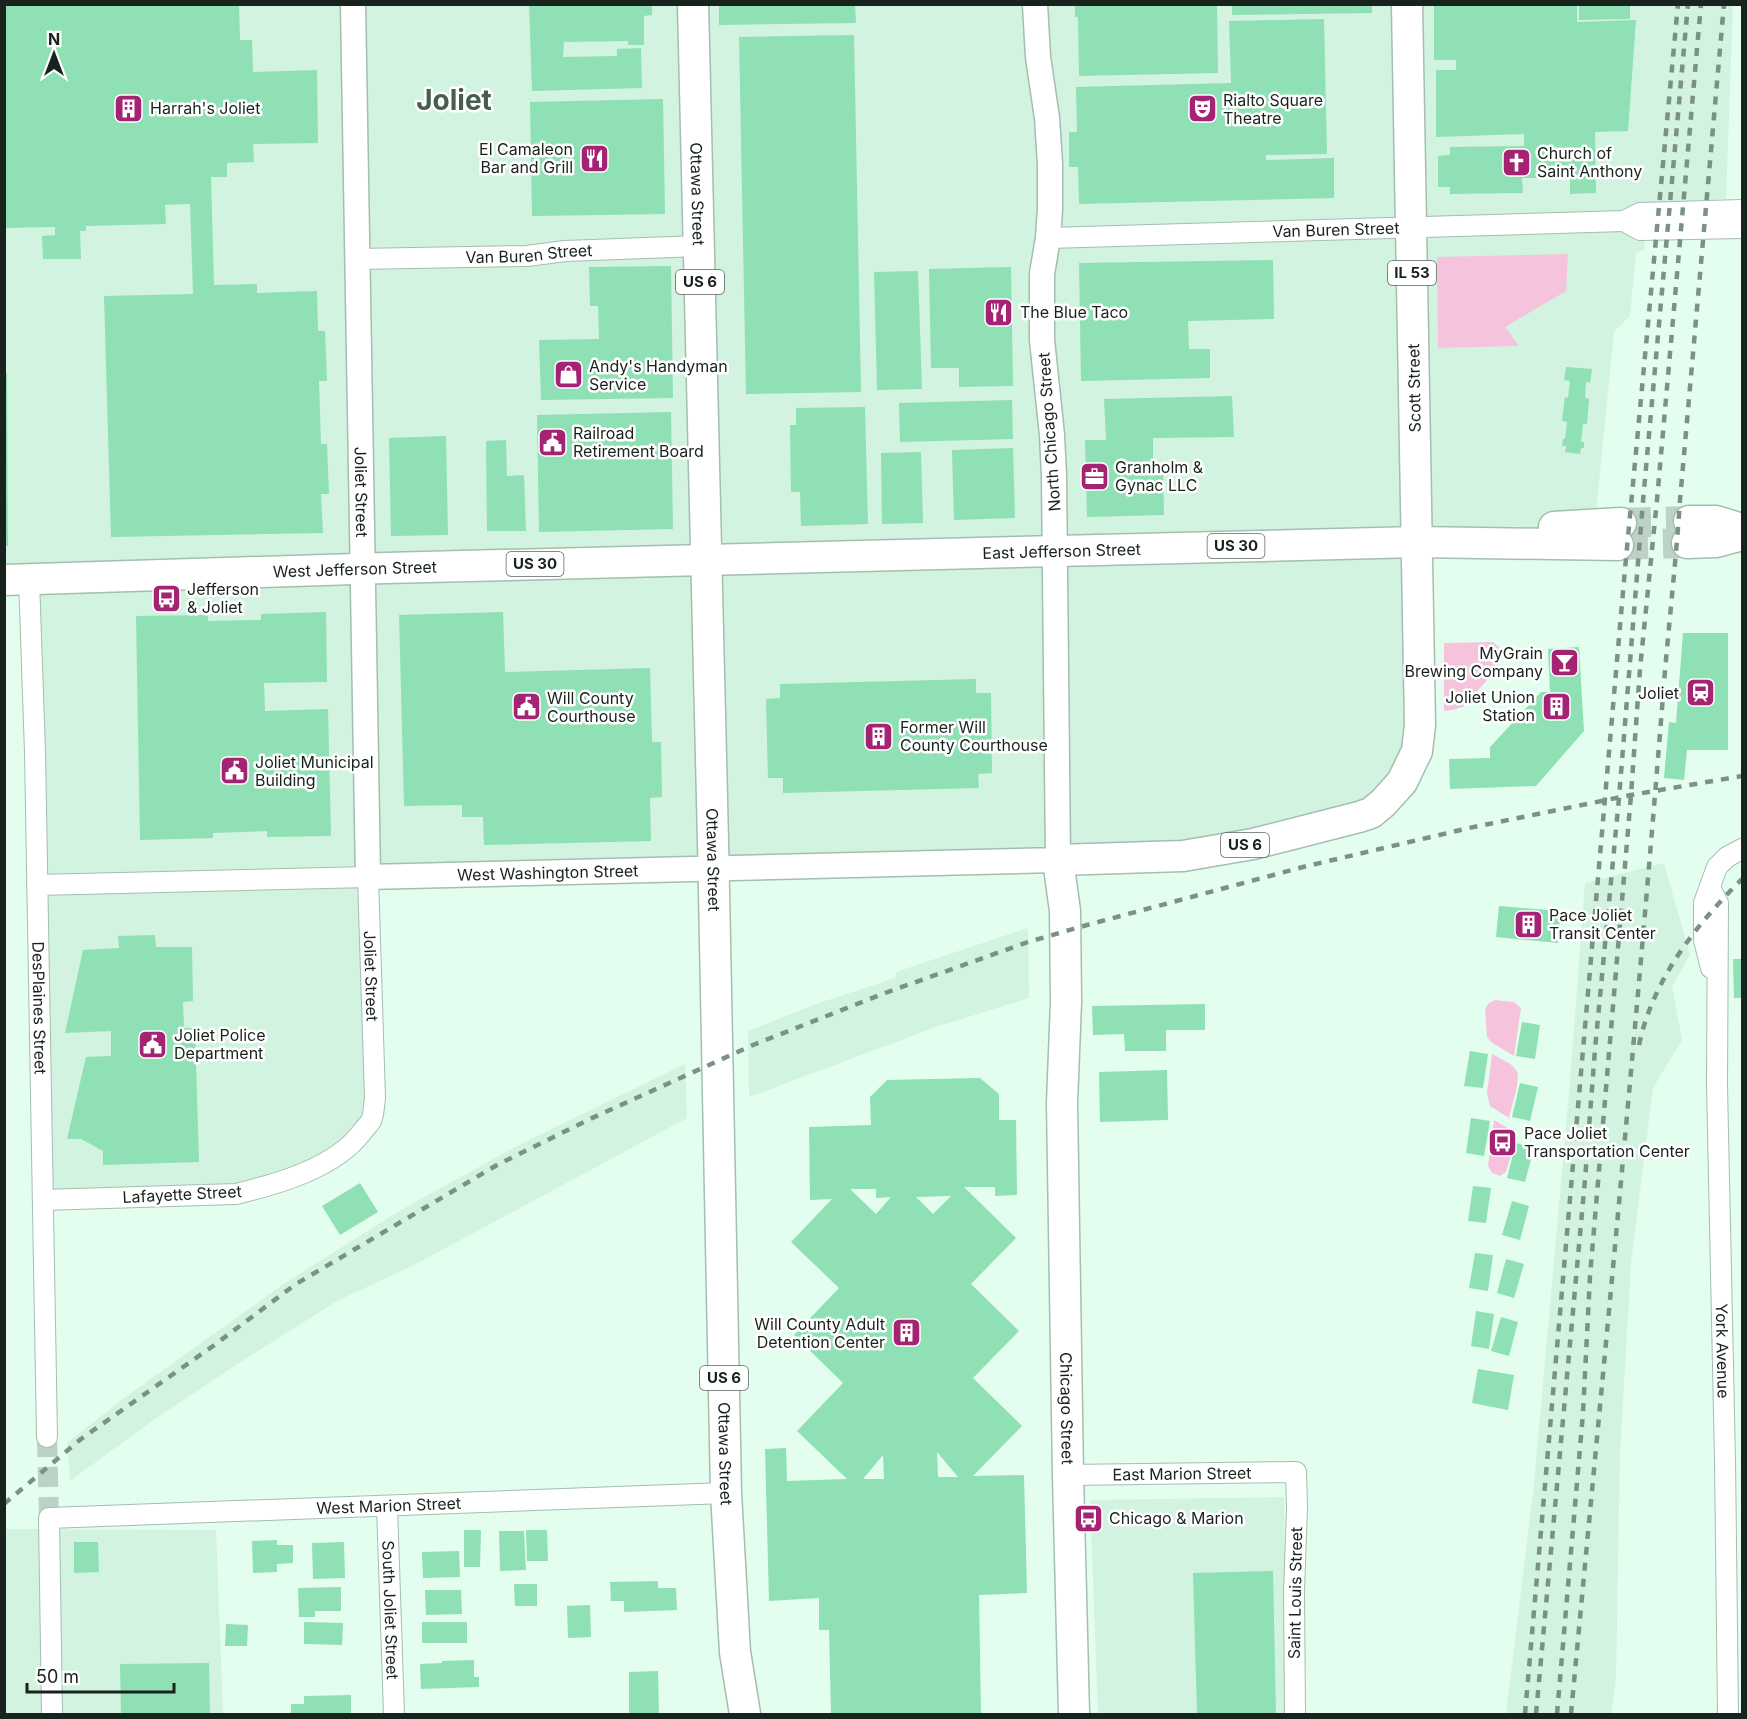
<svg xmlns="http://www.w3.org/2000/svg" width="1747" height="1719" font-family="Inter,sans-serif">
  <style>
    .built { fill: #d1f3df }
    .green { fill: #f5c4dc }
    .building { fill: #8fe0b4; fill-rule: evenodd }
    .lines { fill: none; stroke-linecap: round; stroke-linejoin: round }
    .minor-tunnel { stroke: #bbd2c4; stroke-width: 20; stroke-dasharray: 20 10; stroke-linecap: butt }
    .primary-tunnel { stroke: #bbd2c4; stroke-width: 30; stroke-dasharray: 30 15; stroke-linecap: butt }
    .minor-casing { stroke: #a5beaf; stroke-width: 22 }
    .tertiary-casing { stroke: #a5beaf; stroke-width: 27 }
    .primary-casing { stroke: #a5beaf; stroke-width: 33 }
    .minor { stroke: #fff; stroke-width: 20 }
    .tertiary { stroke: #fff; stroke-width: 24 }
    .primary { stroke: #fff; stroke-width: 30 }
    .rail { stroke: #7d9085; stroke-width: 4.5; stroke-dasharray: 8 8; stroke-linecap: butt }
    .labels { text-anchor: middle; stroke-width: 5; stroke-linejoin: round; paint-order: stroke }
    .shield { fill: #fff; stroke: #5e6561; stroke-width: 1.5 }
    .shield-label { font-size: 15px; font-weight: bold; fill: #19231d }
    .poi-label { font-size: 16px; fill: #19231d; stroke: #fff; text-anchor: start }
    .street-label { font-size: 16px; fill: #19231d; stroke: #fff }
    .town-label { font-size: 28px; font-weight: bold; fill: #465c4f; stroke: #fff }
  </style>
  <rect width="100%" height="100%" fill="#e3feee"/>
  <path class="built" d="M4 5H349L359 565 5 576Z
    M354 5H1733L1726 199 1648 202 1644 250 1636 252 1630 316 1614 332 1594 533 367 565Z
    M1415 544 1418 724 1391 793 1184 852 363 872 369 1099 359 1126 330 1157 264 1186 45 1197 30 582Z
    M1664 863 1690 955 1672 986 1682 1040 1653 1088 1631 1263 1620 1453 1616 1678 1611 1714H1506L1534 1484 1570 1082 1585 883Z
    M1028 928 1029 998 936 1027 749 1097 748 1031 819 1003 895 978 896 972Z
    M685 1064 687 1118 414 1265 337 1301 239 1363 152 1421 70 1481 67 1443 124 1398 285 1283 401 1210 515 1147Z
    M1284 1497 1287 1714H1098L1090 1500Z
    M5 1529 216 1530 223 1714H5Z"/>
  <path class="green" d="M1568 254 1566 291 1505 327 1519 346 1438 348 1437 257Z
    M1493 642 1500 648V660L1497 669 1463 707 1452 710 1444 711V643Z
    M1495 1000 1514 1002 1521 1008 1514 1056 1491 1042 1487 1037 1485 1009 1489 1003Z
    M1492 1054C1499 1058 1512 1063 1516 1070 1522 1079 1511 1107 1509 1118L1490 1106 1487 1093Z
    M1494 1120 1511 1130 1515 1141 1506 1172 1500 1176 1492 1173 1488 1166Z"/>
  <path class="building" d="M4 4H239L240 40H252L253 72 317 70 318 143 253 144 254 162 227 163V177H211L214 285 257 284V293L317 291 318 331H325L327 381H319L321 444H327L329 494H321L323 533 111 537 104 296 193 294 190 204 165 205 166 224 86 226V231H80L81 259H43L42 236 55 235V227L4 228Z
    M529 4H652V15L644 16V45H628V41L564 42 563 57 617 56V49L641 48 642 88 532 91Z
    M719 4H855L856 23 719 25Z
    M1075 4H1217L1218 73 1079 76 1078 17H1075Z
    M1232 4H1372V13L1232 15Z
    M1434 4H1577V22L1636 20 1628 131 1595 132 1596 193 1570 194V169H1541V178H1522L1523 193 1450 194V187H1438V156L1450 155V147L1524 146V134L1436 137V70H1456V60H1434Z
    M1579 4H1630V19L1579 20Z
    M1324 19 1327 154 1266 155V160L1334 158V198L1079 204 1078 167H1069V132H1077L1076 87 1231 83 1229 21Z
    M854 35 861 392 746 394 739 37Z
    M663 99 665 214 532 216 530 102Z
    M1273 260 1274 319 1188 321 1189 349H1210V378L1081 381 1079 263Z
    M671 266 673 398 541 400 539 340 599 339 598 306H590L589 267Z
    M1011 267 1013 386 959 387V368H931L929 269Z
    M918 271 922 389 877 390 874 272Z
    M1566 367 1592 369 1590 383 1586 382 1585 398 1589 399 1587 424H1583L1581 442H1584V448H1581L1580 454 1565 452 1566 446H1562L1563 439H1565L1567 422 1562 421 1565 397 1568 398 1570 381 1564 380Z
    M4 373H7L8 546H4Z
    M1232 396 1234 437 1153 438V469L1163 468 1164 515 1087 517 1085 440H1106L1104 399Z
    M1012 400 1013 439 900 442 899 403Z
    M865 407 868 524 801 526 800 492H791L790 425H796V408Z
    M671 412 673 529 539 532 537 415Z
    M446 436 448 535 391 536 389 438Z
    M506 440 507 476 524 475 526 531H487L486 441Z
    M1013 448 1015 518 954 520 952 450Z
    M921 452 923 523 882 524 881 453Z
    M326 612 327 682 264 683 265 711 328 709 331 836 267 837V831L213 833V838L140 840 136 616 208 615V621L261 620V614Z
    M503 612 505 672 650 668 652 742H661L662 797 650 798 651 841 484 845 483 817H462V805L404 806 399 615Z
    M1683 633H1728V750H1687L1684 780 1664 778 1669 722 1676 723Z
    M1579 647 1584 731 1536 786 1450 789 1449 759 1490 758V747L1541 692H1550L1548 649Z
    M976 679V693H991L992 773 978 774 979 788 783 793V778H768L766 699 780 698V684Z
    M1499 906 1561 911 1558 943 1496 937Z
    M155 935 156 947H192L193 1001 183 1002 184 1028H195L199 1162 103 1165V1151L81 1139H67L86 1057 111 1056V1031L65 1033 83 950 119 948 118 936Z
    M1733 959H1742V998H1734Z
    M1205 1004V1030H1166V1051H1125L1124 1034 1093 1035 1092 1006Z
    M1522 1022 1540 1025 1535 1059 1516 1056Z
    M1470 1051 1488 1054 1483 1088 1464 1086Z
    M1167 1070 1168 1120 1100 1122 1099 1072Z
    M980 1078 999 1094V1120H1016L1017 1195 995 1196V1187H964L1016 1238 971 1284 1019 1331 973 1378 1022 1426 973 1476 1024 1475 1027 1593 979 1595 981 1714H831L829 1630H819V1598L769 1601 765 1449 786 1448 787 1481 847 1479 797 1431 843 1383 794 1335 839 1288 791 1242 832 1199 810 1200 809 1127 871 1125 870 1097 887 1080ZM850 1189H876V1198L891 1197 876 1214ZM951 1196 933 1214 916 1197ZM937 1452 958 1477H938ZM883 1455 884 1479H863Z
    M1520 1083 1538 1087 1530 1121 1512 1117Z
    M1471 1118 1490 1121 1484 1156 1466 1153Z
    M1516 1143 1534 1148 1525 1182 1507 1178Z
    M360 1183 378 1212 340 1235 322 1206Z
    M1473 1186 1491 1188 1486 1223 1468 1221Z
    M1512 1201 1529 1206 1520 1240 1502 1235Z
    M1475 1253 1493 1255 1488 1291 1469 1288Z
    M1506 1259 1524 1264 1514 1298 1497 1293Z
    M1476 1311 1494 1314 1489 1349 1471 1346Z
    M1501 1317 1518 1322 1509 1356 1491 1351Z
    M1478 1369 1514 1375 1508 1410 1472 1403Z
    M464 1530H481L480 1567H464Z
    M526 1530H547L548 1561H527Z
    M499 1531H524L526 1570 500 1571Z
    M277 1540V1545H293V1563L277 1564V1572L253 1573 252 1541Z
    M74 1542H98L99 1572 74 1573Z
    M344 1542 345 1578 313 1579 312 1543Z
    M459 1551 460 1577 423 1578 422 1552Z
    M1273 1571 1276 1714H1197L1193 1573Z
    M658 1581V1588H676L677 1610 624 1612V1601H611L610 1582Z
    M514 1584H537V1606H515Z
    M341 1587V1611H315V1617H299L298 1588Z
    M425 1590H461L462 1614 426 1615Z
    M590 1605 591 1637 568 1638 567 1606Z
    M304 1622 343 1623 342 1645 304 1644Z
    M422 1622H467V1643H422Z
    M226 1624 248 1625 247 1646H225Z
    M474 1660V1677H479V1687L421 1689 420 1664 442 1663V1661Z
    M209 1663 210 1714H121L120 1664Z
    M658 1671 659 1714H629V1672Z
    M351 1695V1714H291V1704H304V1696Z"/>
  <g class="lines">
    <path class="minor-tunnel" d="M47 1437 49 1518"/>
    <path class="primary-tunnel" d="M1621 523 1689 521
      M1618 545 1687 543"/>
    <defs>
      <g id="minor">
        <path d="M1624 221 1640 230 1742 228"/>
        <path id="s1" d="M1048 238 1624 221 1640 213 1742 210"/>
        <path id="s2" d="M358 259 527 256 565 251 699 246"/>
        <path id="s3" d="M29 579 35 752 47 1437"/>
        <path id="s4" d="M37 885 368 877 375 1098C374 1105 374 1114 371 1121 369 1124 365 1128 362 1132 335 1168 278 1184 236 1194L43 1200"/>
        <path id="s5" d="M1710 888 1718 903 1717 1085 1725 1460 1728 1714"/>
        <path d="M1711 968 1704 940V903L1717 867 1727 857 1742 849"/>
        <path id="s6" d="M1068 1475 1296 1472 1297 1508 1294 1592 1295 1714"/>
        <path id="s7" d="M387 1506 394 1714"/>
        <path id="s8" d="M52 1714 49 1518 726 1493"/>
      </g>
      <g id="tertiary">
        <path id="s9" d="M353 4 368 877 1058 860 1054 476 1052 435 1042 340V274L1048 238 1050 209V164L1047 118 1038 57 1035 4"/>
      </g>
      <g id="primary">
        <path id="s10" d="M693 4 713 841 726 1493 735 1652 745 1714"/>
        <path d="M1689 521H1716L1742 529"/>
        <path d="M1554 527 1621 523"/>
        <path d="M1687 543 1716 542 1742 535"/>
        <path id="s11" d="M4 580 386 568 1417 542 1618 545"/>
        <path d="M1058 860 1183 856 1253 844 1359 817 1371 813 1383 803 1402 782 1417 751 1420 725 1407 4"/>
        <path id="s12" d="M1058 860 1065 911 1066 1002 1062 1103 1068 1475 1074 1714"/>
      </g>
    </defs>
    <use href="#minor" class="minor-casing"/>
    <use href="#tertiary" class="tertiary-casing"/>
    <use href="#primary" class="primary-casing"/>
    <use href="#minor" class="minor"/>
    <use href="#tertiary" class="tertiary"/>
    <use href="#primary" class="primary"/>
    <path class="rail" d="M1639 1045C1653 979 1696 925 1742 879
      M4 1504 81 1439 213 1346 296 1284 497 1165 590 1119 753 1045 885 993 1028 942 1087 925 1303 867 1469 828 1631 795 1742 776
      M1525 1714 1625 569 1678 4
      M1536 1714 1585 1180 1595 1049 1619 798 1643 501 1688 4
      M1557 1714 1583 1413 1590 1276 1631 795 1640 669 1657 500 1701 4
      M1571 1714C1603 1371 1637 1027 1664 683 1669 622 1676 561 1680 500L1724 4"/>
  </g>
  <defs>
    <symbol id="building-square" viewBox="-11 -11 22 22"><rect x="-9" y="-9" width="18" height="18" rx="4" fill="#a52373" stroke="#fff"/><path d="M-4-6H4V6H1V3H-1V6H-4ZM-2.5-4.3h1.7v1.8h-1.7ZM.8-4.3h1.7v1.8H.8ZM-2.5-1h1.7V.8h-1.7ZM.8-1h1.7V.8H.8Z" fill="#fff"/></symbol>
    <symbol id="theatre-square" viewBox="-11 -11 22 22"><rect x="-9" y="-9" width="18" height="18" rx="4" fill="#a52373" stroke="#fff"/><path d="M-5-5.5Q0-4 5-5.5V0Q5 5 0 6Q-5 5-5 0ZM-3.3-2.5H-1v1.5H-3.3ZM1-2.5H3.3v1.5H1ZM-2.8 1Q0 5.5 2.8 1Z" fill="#fff"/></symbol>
    <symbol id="restaurant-square" viewBox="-11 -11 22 22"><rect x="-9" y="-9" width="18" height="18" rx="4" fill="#a52373" stroke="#fff"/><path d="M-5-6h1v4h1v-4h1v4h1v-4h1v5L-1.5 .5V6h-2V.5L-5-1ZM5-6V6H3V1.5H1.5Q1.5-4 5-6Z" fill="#fff"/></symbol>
    <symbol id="church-square" viewBox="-11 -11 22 22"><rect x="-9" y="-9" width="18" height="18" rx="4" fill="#a52373" stroke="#fff"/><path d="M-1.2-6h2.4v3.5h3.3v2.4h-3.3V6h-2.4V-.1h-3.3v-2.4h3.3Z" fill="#fff"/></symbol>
    <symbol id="shop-square" viewBox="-11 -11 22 22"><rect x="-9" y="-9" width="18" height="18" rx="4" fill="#a52373" stroke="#fff"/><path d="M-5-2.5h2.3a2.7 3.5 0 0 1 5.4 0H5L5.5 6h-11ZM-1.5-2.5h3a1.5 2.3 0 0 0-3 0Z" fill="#fff"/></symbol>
    <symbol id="civic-square" viewBox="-11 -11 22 22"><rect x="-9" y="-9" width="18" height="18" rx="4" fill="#a52373" stroke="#fff"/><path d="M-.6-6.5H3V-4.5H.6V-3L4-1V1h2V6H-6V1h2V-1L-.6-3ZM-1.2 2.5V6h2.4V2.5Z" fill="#fff"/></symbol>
    <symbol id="office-square" viewBox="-11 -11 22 22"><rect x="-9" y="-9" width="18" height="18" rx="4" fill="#a52373" stroke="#fff"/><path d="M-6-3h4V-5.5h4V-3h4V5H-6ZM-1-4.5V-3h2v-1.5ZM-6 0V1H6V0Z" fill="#fff"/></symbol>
    <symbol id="bus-square" viewBox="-11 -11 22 22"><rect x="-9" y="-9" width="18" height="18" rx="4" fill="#a52373" stroke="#fff"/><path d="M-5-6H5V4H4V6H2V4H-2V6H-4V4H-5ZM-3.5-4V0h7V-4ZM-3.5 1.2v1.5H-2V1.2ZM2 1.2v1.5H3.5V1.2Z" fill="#fff"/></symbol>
    <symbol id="bar-square" viewBox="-11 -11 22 22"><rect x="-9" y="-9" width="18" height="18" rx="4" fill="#a52373" stroke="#fff"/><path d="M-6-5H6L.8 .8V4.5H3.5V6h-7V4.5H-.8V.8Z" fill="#fff"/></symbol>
    <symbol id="station-square" viewBox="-11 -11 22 22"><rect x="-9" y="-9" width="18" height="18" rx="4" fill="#a52373" stroke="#fff"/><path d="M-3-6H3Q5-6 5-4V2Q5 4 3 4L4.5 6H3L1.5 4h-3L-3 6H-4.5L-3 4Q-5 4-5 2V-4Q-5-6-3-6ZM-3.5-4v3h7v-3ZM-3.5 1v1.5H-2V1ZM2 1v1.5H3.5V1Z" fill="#fff"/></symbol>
  </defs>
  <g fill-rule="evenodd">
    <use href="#building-square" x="112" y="92" width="33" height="33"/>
    <use href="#theatre-square" x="1186" y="92" width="33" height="33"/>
    <use href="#restaurant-square" x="578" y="142" width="33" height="33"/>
    <use href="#church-square" x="1500" y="146" width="33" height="33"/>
    <use href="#restaurant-square" x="982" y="296" width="33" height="33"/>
    <use href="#shop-square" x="552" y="358" width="33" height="33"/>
    <use href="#civic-square" x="536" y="426" width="33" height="33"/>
    <use href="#office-square" x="1078" y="460" width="33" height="33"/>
    <use href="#bus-square" x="150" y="582" width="33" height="33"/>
    <use href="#bar-square" x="1548" y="646" width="33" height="33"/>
    <use href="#station-square" x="1684" y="676" width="33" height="33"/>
    <use href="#building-square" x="1540" y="690" width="33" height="33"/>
    <use href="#civic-square" x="510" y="690" width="33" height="33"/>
    <use href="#building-square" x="862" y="720" width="33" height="33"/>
    <use href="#civic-square" x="218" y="754" width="33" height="33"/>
    <use href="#building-square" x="1512" y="908" width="33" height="33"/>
    <use href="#civic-square" x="136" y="1028" width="33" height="33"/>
    <use href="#bus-square" x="1486" y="1126" width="33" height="33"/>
    <use href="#building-square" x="890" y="1316" width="33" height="33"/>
    <use href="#bus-square" x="1072" y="1502" width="33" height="33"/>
  </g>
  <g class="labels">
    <g class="shield">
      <rect x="1388" y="261" width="48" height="24" rx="4.5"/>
      <rect x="676" y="270" width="48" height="24" rx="4.5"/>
      <rect x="1207.5" y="534" width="57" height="24" rx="4.5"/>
      <rect x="506.5" y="552" width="57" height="24" rx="4.5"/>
      <rect x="1221" y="833" width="48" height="24" rx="4.5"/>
      <rect x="700" y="1366" width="48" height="24" rx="4.5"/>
    </g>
    <g class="shield-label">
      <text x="1412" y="278">IL 53</text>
      <text x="700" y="287">US 6</text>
      <text x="1236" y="551">US 30</text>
      <text x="535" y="569">US 30</text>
      <text x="1245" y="850">US 6</text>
      <text x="724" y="1383">US 6</text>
    </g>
    <g class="poi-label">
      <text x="1223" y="106">Rialto Square<tspan x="1223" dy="18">Theatre</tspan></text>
      <text x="150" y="114">Harrah's Joliet</text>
      <text x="573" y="155" text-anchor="end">El Camaleon<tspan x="573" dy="18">Bar and Grill</tspan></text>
      <text x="1537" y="159">Church of<tspan x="1537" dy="18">Saint Anthony</tspan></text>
      <text x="1020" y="318">The Blue Taco</text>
      <text x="589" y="372">Andy's Handyman<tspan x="589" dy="18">Service</tspan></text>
      <text x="573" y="439">Railroad<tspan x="573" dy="18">Retirement Board</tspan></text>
      <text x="1115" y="473">Granholm &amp;<tspan x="1115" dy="18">Gynac LLC</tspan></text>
      <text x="187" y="595">Jefferson<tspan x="187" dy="18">&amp; Joliet</tspan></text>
      <text x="1543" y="659" text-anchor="end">MyGrain<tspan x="1543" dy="18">Brewing Company</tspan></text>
      <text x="1679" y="699" text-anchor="end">Joliet</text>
      <text x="1535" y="703" text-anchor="end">Joliet Union<tspan x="1535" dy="18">Station</tspan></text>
      <text x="547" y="704">Will County<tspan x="547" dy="18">Courthouse</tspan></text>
      <text x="900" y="733">Former Will<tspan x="900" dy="18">County Courthouse</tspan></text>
      <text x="255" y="768">Joliet Municipal<tspan x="255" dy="18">Building</tspan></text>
      <text x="1549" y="921">Pace Joliet<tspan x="1549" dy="18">Transit Center</tspan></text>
      <text x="174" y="1041">Joliet Police<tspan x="174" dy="18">Department</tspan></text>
      <text x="1524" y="1139">Pace Joliet<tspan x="1524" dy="18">Transportation Center</tspan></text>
      <text x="885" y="1330" text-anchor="end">Will County Adult<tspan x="885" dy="18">Detention Center</tspan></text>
      <text x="1109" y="1524">Chicago &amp; Marion</text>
    </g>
    <g class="street-label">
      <text dy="6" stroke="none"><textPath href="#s10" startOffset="190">Ottawa Street</textPath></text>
      <text dy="6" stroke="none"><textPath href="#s1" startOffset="288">Van Buren Street</textPath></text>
      <text dy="6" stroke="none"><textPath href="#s2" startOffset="171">Van Buren Street</textPath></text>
      <text transform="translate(1414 388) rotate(-91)" y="6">Scott Street</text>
      <text transform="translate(1049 432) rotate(-94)" y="6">North Chicago Street</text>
      <text dy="6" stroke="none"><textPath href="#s9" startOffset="488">Joliet Street</textPath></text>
      <text dy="6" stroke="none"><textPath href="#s11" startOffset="1058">East Jefferson Street</textPath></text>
      <text dy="6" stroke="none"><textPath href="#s11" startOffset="351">West Jefferson Street</textPath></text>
      <text dy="6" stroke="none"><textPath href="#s10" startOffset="856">Ottawa Street</textPath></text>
      <text dy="6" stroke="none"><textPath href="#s9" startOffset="1053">West Washington Street</textPath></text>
      <text dy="6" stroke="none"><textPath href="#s4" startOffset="430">Joliet Street</textPath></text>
      <text dy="6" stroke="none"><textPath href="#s3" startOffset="429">DesPlaines Street</textPath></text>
      <text transform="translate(182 1194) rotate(-3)" y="6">Lafayette Street</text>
      <text dy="6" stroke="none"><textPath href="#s5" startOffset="465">York Avenue</textPath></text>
      <text dy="6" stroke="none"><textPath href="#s12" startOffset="549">Chicago Street</textPath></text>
      <text dy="6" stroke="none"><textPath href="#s10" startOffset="1450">Ottawa Street</textPath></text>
      <text dy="6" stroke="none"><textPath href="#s6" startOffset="114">East Marion Street</textPath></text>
      <text dy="6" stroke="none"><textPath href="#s8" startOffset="536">West Marion Street</textPath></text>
      <text transform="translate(1295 1593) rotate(-89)" y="6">Saint Louis Street</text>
      <text dy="6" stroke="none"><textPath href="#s7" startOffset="104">South Joliet Street</textPath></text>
    </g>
    <g class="town-label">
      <text x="454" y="110">Joliet</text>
    </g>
  </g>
  <rect width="1747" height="1719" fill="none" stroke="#19231d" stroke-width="12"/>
  <g transform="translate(54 54)" stroke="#ffffff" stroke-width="4.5" paint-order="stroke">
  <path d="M0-4.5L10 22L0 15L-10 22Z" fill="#19231d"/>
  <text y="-9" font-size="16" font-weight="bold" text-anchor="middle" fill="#19231d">N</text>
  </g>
  <path d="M27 1683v9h147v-9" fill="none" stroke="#19231d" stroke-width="3"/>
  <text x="36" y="1683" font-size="18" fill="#19231d" stroke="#ffffff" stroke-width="4.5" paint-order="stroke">50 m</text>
</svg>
